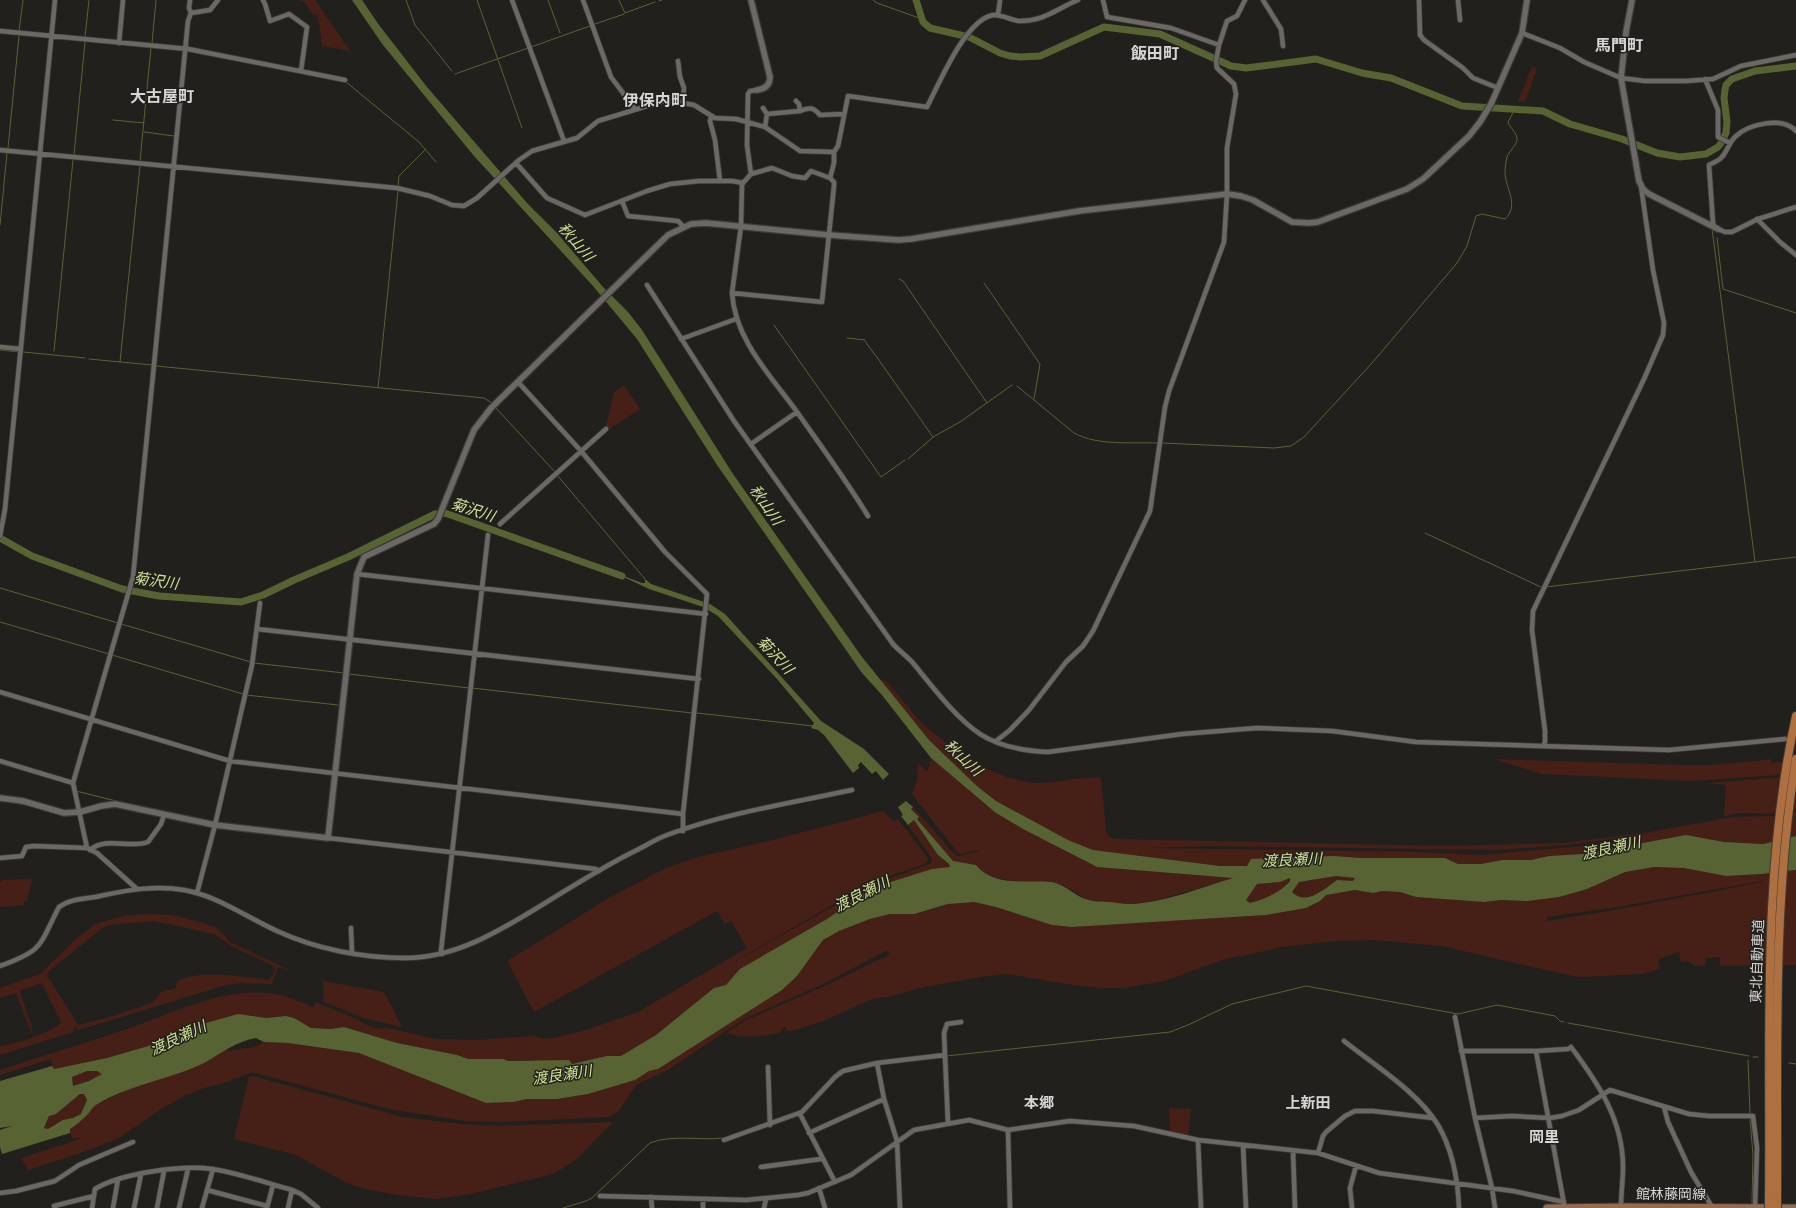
<svg xmlns="http://www.w3.org/2000/svg" width="1796" height="1208" font-family="Barlow,'Noto Sans JP',sans-serif">
  <style>
    .green { fill: #462017; fill-rule: evenodd }
    .water { fill: #586334; fill-rule: evenodd }
    .lines { fill: none; stroke-linecap: round; stroke-linejoin: round }
    .stream { stroke: #586334; stroke-width: 1 }
    .river { stroke: #586334; stroke-width: 7 }
    .minor-casing { stroke: #3d3b38; stroke-width: 6 }
    .tertiary-casing { stroke: #3d3b38; stroke-width: 8 }
    .primary-casing { stroke: #3d3b38; stroke-width: 9 }
    .motorway-casing { stroke: #3d3b38; stroke-width: 10 }
    .minor { stroke: #6b6865; stroke-width: 4.5 }
    .tertiary { stroke: #6b6865; stroke-width: 5.5 }
    .primary { stroke: #936c4f; stroke-width: 7 }
    .motorway { stroke: #ae6f41; stroke-width: 8 }
    .motorway-bridge-casing { stroke: #3d3b38; stroke-width: 10; stroke-linecap: butt }
    .motorway-bridge { stroke: #ae6f41; stroke-width: 8 }
    .labels { text-anchor: middle; stroke-width: 3; stroke-linejoin: round; paint-order: stroke }
    .street-label { font-size: 14px; fill: #d7d6d4; stroke: #22201d }
    .water-label { font-size: 15px; font-style: italic; fill: #cee195; stroke: #22201d }
    .neighbourhood-label { font-size: 15px; font-weight: bold; fill: #d7d6d4; stroke: #22201d }
    .quarter-label { font-size: 16px; font-weight: bold; fill: #d7d6d4; stroke: #22201d }
  </style>
  <rect width="100%" height="100%" fill="#22201d"/>
  <path class="green" d="M297 0H315L350 51 322 46 319 22 316 14 313 15 304 1Z
    M1532 66 1537 69 1525 102 1518 101Z
    M624 385 640 409 608 430 606 427 614 392Z
    M879 679 886 681C899 695 909 710 922 723 951 749 995 780 1034 783 1055 784 1083 775 1101 778L1106 830 1109 837 1115 839 1445 846 1565 843 1650 832 1733 817 1775 816 1796 812V836L1763 844 1724 842 1686 835 1583 854 1549 856 1531 860H1502L1481 864H1458L1445 858H1361L1334 856 1247 866H1220L1093 850 1068 840 996 801 978 787 929 740ZM1657 833 1594 845 1481 855 1417 852 1146 848 1210 846 1496 850 1566 845Z
    M931 758 996 813 1023 829 1097 867 1234 878 1158 900 1129 904 1088 900 1061 884 1021 883 998 878 988 875 980 870 976 865 952 861 917 818 918 817 911 808 913 807 956 856H959L979 851 978 850 961 854 957 852 912 794 917 780 918 763 927 772Z
    M1494 759 1682 765H1711L1756 761 1771 759V763L1796 760V774L1691 781 1542 774Z
    M1794 776 1796 809C1774 820 1746 807 1724 817L1726 785 1707 783Z
    M883 811 894 821 898 819 928 858 927 863 870 883 708 977 871 885 930 864 932 860 931 857 908 825 914 820 938 855 951 867 932 869 881 885 861 895 827 919 733 978 726 985 714 988 656 1035 621 1056H607L572 1064 530 1060 508 1061 503 1059H468L457 1055 397 1043 344 1027 331 1029 311 1028 294 1018 286 1016 266 1018 249 1015 199 1025 177 1037 162 1042 107 1058 53 1069 51 1059 0 1075V1070C41 1056 83 1044 124 1030 187 1009 248 971 313 1008L315 1002 359 1020C366 1026 378 1030 387 1028L436 1039 476 1040 534 1036 544 1039 553 1038 586 1030 638 1012 747 948 731 921 725 924 717 911 534 1012 507 961 609 898 664 869 694 858 773 840Z
    M1654 867 1684 868 1726 876 1762 874 1796 870V965L1720 966V957L1706 958 1705 966H1695L1688 961 1681 962 1679 952 1658 959 1660 969 1641 974 1580 977 1559 973 1442 946 1373 940 1336 941 1282 947 1247 955 1230 958 1216 962 1165 981 1123 988H1101L1066 984 1007 974 981 977 924 987 887 997 872 999 823 1021 792 1031H788L786 1027H784L780 1033C764 1036 743 1039 727 1033L744 1021 827 985 889 955 888 950 823 984 744 1019 666 1071 636 1085 618 1112 609 1117 505 1122 465 1121 389 1109 252 1072 227 1082 204 1088 186 1095 161 1109 119 1138 87 1151 28 1170 21 1158 80 1139V1137L73 1139 69 1129 87 1115 94 1106 132 1087 150 1082 203 1063 224 1051 255 1047 264 1042 288 1043 359 1053 486 1103 513 1102 527 1099H557L588 1094 635 1080 649 1071 658 1069 782 990 797 976 823 940 839 931 870 919 890 914 931 910 948 904 963 902H974L996 907 1052 925 1072 927 1266 915 1306 908 1320 901 1326 895 1355 890 1373 893 1382 891 1400 892 1416 897 1484 902 1501 900 1527 901 1587 889 1625 872ZM1762 881V882C1690 896 1619 910 1547 921L1546 917 1611 908Z
    M1336 876 1355 878 1354 881 1326 887 1322 892 1304 898H1299L1292 892 1299 882Z
    M1290 878V881C1281 892 1263 900 1250 903L1246 900 1257 884 1272 883Z
    M32 879 27 901H24V905L0 907V882H2V880Z
    M145 914 172 915 201 922 217 928 230 942 292 971 278 967 272 984 242 983 226 985 79 1030H77L75 1026 73 1032 0 1055V1046C11 1045 57 1032 61 1022L42 983 21 990 20 992 32 1028V1035L16 993 0 998V988L40 974 75 940 95 924 124 916ZM154 921 214 934 235 948 274 966 275 968 273 975 269 980C247 977 195 969 177 982L176 988 161 992 153 1002 148 1004 110 1017 78 1025 47 975 48 972 101 929 109 925Z
    M323 981 384 992 402 1027 364 1018 324 1002Z
    M87 1071H97L103 1074 100 1077 73 1086 72 1077Z
    M253 1076 403 1117 461 1124 498 1126 613 1122 576 1160 553 1174 471 1194 436 1199 397 1195 361 1188 347 1183 296 1155 234 1139 249 1077Z
    M80 1094H85L87 1100 82 1114 73 1118 63 1120 48 1129 44 1128 49 1116 56 1114Z
    M1169 1108 1191 1109 1188 1137 1170 1132Z"/>
  <path class="water" d="M352 0H362L379 25 427 87 527 203 557 233 603 287 628 312 642 330 733 474 862 657 929 740 978 787 996 801 1068 840 1093 850 1220 866H1247L1251 859 1334 856 1361 858H1445L1458 864H1481L1502 860H1531L1549 856 1583 854 1686 835 1724 842 1763 844 1796 836V870L1762 874 1726 876 1684 868 1654 867 1625 872 1587 889 1559 897 1527 901 1501 900 1484 902 1416 897 1400 892 1382 891 1373 893 1355 890 1326 895 1320 901 1306 908 1266 915 1072 927 1052 925 996 907 974 902 948 904 914 914H890L870 919 839 931 823 940 797 976 782 990 658 1069 649 1071 635 1080 588 1094 557 1099H527L513 1102 486 1103 359 1053 288 1043 264 1042 256 1038C237 1041 220 1054 204 1063 169 1080 130 1084 96 1105 92 1107 90 1113 86 1116 81 1121 76 1125 70 1129V1133L2 1154 0 1147V1130L12 1126 0 1128V1081L52 1066 54 1069 107 1058 162 1042 177 1037 199 1025 238 1014 266 1018 286 1016 294 1018 311 1028 331 1029 344 1027 397 1043 457 1055 468 1059H503L508 1061 569 1060 572 1064 607 1056H621L656 1035 714 988 726 985 740 969 827 919 861 895 881 885 932 869 950 867 949 864 938 855 914 820 908 825 901 816 903 815 898 807 906 801 913 807 911 809 919 817 917 819 953 861 976 865C994 887 1026 880 1051 882 1066 884 1075 897 1089 900 1095 902 1102 901 1107 902 1114 902 1122 904 1129 904 1164 903 1199 888 1233 878L1097 867 1023 829 996 813 931 758 882 695 862 673 717 465 637 339 593 286 474 156 383 45ZM1336 876 1355 878 1353 881 1337 880C1325 888 1306 907 1292 892L1299 882ZM1290 878V881C1281 892 1263 900 1250 903L1246 900 1257 884 1280 882ZM87 1071H97L102 1074 89 1081 73 1086 72 1077ZM80 1094H84L87 1100 81 1114 73 1118 63 1120 48 1129 44 1128 49 1116 56 1114Z
    M613 572 642 583H645V579L651 584 710 604 725 614 821 721 864 749 889 774 883 780 876 771 872 774 861 762 858 765 859 768 853 773 824 735 818 730 811 728 814 723 777 679 718 616 703 607 649 589Z"/>
  <g class="lines">
    <path class="stream" d="M406 0 415 25 452 71
      M477 0 522 128
      M548 0 560 33
      M619 0 625 13 655 2
      M873 0 877 3 922 19
      M659 1 662 0
      M595 24 624 14
      M19 31 23 0
      M85 37 89 0
      M152 43 156 0
      M188 46 189 31
      M531 47 590 26
      M187 51 206 55
      M455 74 528 48
      M346 82 419 142 436 162
      M113 120 144 123
      M144 132 174 136
      M8 148 19 36
      M74 155 85 42
      M140 161 151 48
      M398 186 399 176 426 149
      M1710 211V217
      M0 225 7 153
      M1712 228 1755 562
      M1717 238 1723 289 1796 313
      M899 279 903 281 987 403
      M984 283 1040 364 1034 399
      M774 325 881 477 905 460
      M847 338 865 340
      M865 341 875 355
      M0 350 19 352
      M54 351 73 160
      M23 352 85 358
      M876 356 933 437
      M89 359 152 365
      M120 362 140 166
      M156 366 484 398 492 403
      M1017 386 1074 433C1098 446 1131 442 1157 443
      M378 388 398 191
      M495 407 555 472
      M1162 443 1274 448 1291 446 1304 437 1372 363 1457 263 1467 246 1476 216 1482 214 1505 219C1520 205 1505 188 1505 172 1505 167 1506 161 1507 157 1509 151 1518 144 1517 138 1516 132 1510 128 1508 122L1515 109
      M908 459 933 437 960 422 1012 385
      M557 475 645 579
      M1425 533 1543 588
      M1546 587 1796 557
      M0 588 118 623
      M0 622 109 654
      M121 624 251 662
      M112 655 243 694
      M254 663 344 673
      M349 674 469 688
      M472 688 692 713
      M246 695 338 705
      M697 713 813 726
      M76 791 116 801
      M1568 1023 1749 1056
      M946 1056 1170 1032 1188 1025 1232 1004 1306 986 1458 1014 1497 1005 1555 1016 1560 1021 1564 1022
      M1753 1057H1758
      M1748 1060 1750 1114
      M1789 1063 1796 1064
      M834 1075 839 1070
      M1750 1119 1753 1155 1752 1205
      M563 1208 586 1201 592 1198 650 1143C672 1134 700 1141 724 1138"/>
    <path class="river" d="M916 0 923 22 930 28 969 37 1000 53 1010 56 1021 57 1040 56 1104 27 1160 34 1231 66 1246 68 1316 59 1362 73 1391 78 1462 106 1543 111 1570 124 1622 139 1657 153 1680 157 1706 154 1718 147 1721 143 1726 133 1727 122 1724 98 1725 90 1726 85 1732 79 1755 71 1796 66
      M0 538 32 556 122 589 159 596 241 602 263 595 294 580 348 557 435 514 445 513 622 576"/>
    <defs>
      <path id="minor" d="M190 0 189 8 191 13
        M263 0 265 4 270 21 289 14 307 27 301 71
        M512 0 564 141
        M583 0 611 77 635 109
        M1103 0 1107 17 1171 28 1219 45
        M1263 0 1281 29 1283 46
        M1419 0 1420 35 1424 40 1463 68 1473 78 1498 88
        M1458 0 1460 20
        M998 15 1000 0
        M0 31 188 49 345 80
        M1522 33 1560 48 1584 62 1621 78 1645 81H1686L1713 79 1741 66 1796 55
        M119 43 123 0
        M678 61 680 77 684 88 683 102
        M1705 79 1718 110V137L1730 143
        M757 90 750 91 748 94 747 145 751 174 742 184 741 226 732 293 822 302 834 186V182L830 178 834 163V152L838 146 848 96 927 107C939 84 965 20 993 15 1001 14 1010 20 1019 21 1045 21 1056 9 1078 0
        M763 108 767 114 765 127
        M800 111C810 107 813 107 820 115L843 114
        M767 114 800 111 799 104 796 101
        M711 117 710 121 715 140 720 181
        M0 150 397 188 430 196 452 205 464 206 477 198 519 160 532 151 577 138 598 121 667 100 694 105 715 118 736 119 765 127 800 151 834 152
        M516 163 547 198 585 215 647 191 670 184 699 181H732L743 183
        M751 174 772 168 792 176 805 178 811 171 830 178
        M622 201 628 216 678 221 683 226
        M1757 219 1780 242 1796 255
        M1715 228 1713 223 1709 165C1714 162 1719 161 1722 157 1728 150 1729 142 1736 136 1749 124 1783 116 1796 131
        M1718 229 1725 232H1732L1758 219 1796 207
        M647 285 734 421 893 644C899 651 907 656 913 663 932 686 955 717 980 734 1000 747 1025 751 1048 752L1182 734 1257 728 1332 731 1416 742 1669 750 1785 739
        M732 293C735 340 771 376 797 412 821 446 846 480 868 516
        M681 339 736 319
        M0 347 21 349
        M518 382 581 451 665 552 707 594 683 814V831
        M751 444 797 412
        M500 524 606 429
        M0 536 5 509 55 0
        M357 574 706 614
        M257 629 699 679
        M0 692 230 761 683 814
        M996 741 1010 730 1029 710 1066 662 1083 646 1093 631 1150 511 1165 407 1169 391 1224 242 1227 194V148L1236 94 1234 84 1217 68 1216 61 1219 45 1227 21 1237 16 1245 0
        M1543 746 1545 742V731L1532 630 1533 611 1644 379 1663 335 1664 323 1653 270 1641 186
        M0 761 73 783
        M328 838 596 869 599 871
        M87 848 73 783 133 577 188 21 191 13 210 10 218 0
        M90 850C106 836 130 849 148 842L161 824 164 815
        M0 858 22 856 26 847 34 846 87 848 97 853 137 889
        M197 893 215 825 252 665 260 603
        M351 928 352 953
        M442 954 441 951 488 535
        M0 966C45 950 39 945 59 907 71 898 87 899 100 896 127 890 156 885 184 890 218 896 246 917 277 931 316 949 362 958 405 958 454 958 496 933 537 908 570 888 602 867 637 850 647 845 656 839 667 835 726 813 791 803 852 790
        M1455 1017 1475 1118 1492 1188 1495 1208
        M1344 1041C1373 1064 1419 1093 1438 1125 1452 1149 1458 1181 1459 1208
        M1461 1051H1536L1568 1049 1571 1047C1598 1083 1623 1120 1623 1167 1623 1180 1621 1193 1621 1207
        M1536 1051 1564 1204
        M877 1063 884 1099 897 1141 900 1208
        M768 1067 770 1125
        M1664 1107 1668 1122 1691 1172 1712 1207
        M800 1114 835 1182
        M1475 1118 1512 1116 1550 1118 1562 1116 1579 1110 1610 1090 1689 1114 1709 1116H1753L1757 1148 1755 1207
        M948 1123 944 1033 947 1024 961 1022
        M1008 1130 1010 1208
        M809 1133 884 1099
        M724 1140 802 1112 835 1077 843 1071 877 1063 945 1055
        M1198 1140 1201 1208
        M1243 1145 1246 1208
        M1293 1151 1295 1208
        M1318 1153 1323 1136 1326 1132 1345 1116 1355 1111H1373L1433 1118
        M761 1167 821 1159
        M819 1188 825 1208
        M207 1190 267 1206
        M0 1193 16 1191 55 1181 79 1165 133 1142
        M600 1196 746 1200 798 1195 808 1193 851 1175 914 1130 969 1120 1008 1130 1070 1121 1134 1126 1198 1140 1318 1153 1379 1173 1513 1191 1564 1202
        M651 1197 652 1208
        M703 1200V1208
        M55 1208 54 1206 94 1196
        M92 1208 95 1189C121 1173 182 1165 212 1169 239 1173 266 1183 292 1190L301 1194 318 1208
        M113 1208 118 1179
        M134 1208 141 1174
        M157 1208 164 1171
        M179 1208 188 1169
        M202 1208 213 1169
        M267 1208 273 1185
        M288 1208 292 1190
        M764 1208 766 1199
        M1352 1208 1350 1188 1356 1166"/>
      <path id="tertiary" d="M751 0 770 77C770 85 765 89 757 90
        M1632 0 1626 32 1621 78 1639 181 1643 189 1649 194 1718 229
        M0 798 23 801 64 813 80 812 101 806 115 804 215 825 328 838 357 574 364 557 434 524 438 519 474 430 491 408 668 235 691 224 706 223 829 235 898 240 911 239 1079 211 1227 194 1241 196 1253 200 1292 222 1309 223 1318 222 1407 189 1423 179 1469 136 1480 122 1491 104 1522 33 1527 0"/>
      <path id="primary" d="M1547 1208 1627 1207 1796 1208"/>
      <path id="motorway" d="M1769 1201C1771 1040 1761 875 1796 716
        M1777 1202C1778 1054 1772 905 1796 759"/>
    </defs>
    <use href="#minor" class="minor-casing"/>
    <use href="#tertiary" class="tertiary-casing"/>
    <use href="#primary" class="primary-casing"/>
    <use href="#motorway" class="motorway-casing"/>
    <use href="#minor" class="minor"/>
    <use href="#tertiary" class="tertiary"/>
    <use href="#primary" class="primary"/>
    <use href="#motorway" class="motorway"/>
    <defs>
      <path id="motorway-bridge" d="M1769 1208V1201
        M1777 1208V1202"/>
    </defs>
    <use href="#motorway-bridge" class="motorway-bridge-casing"/>
    <use href="#motorway-bridge" class="motorway-bridge"/>
  </g>
  <g class="labels">
    <g class="street-label">
      <text transform="translate(1757 961) rotate(-88)" y="5">東北自動車道</text>
      <text x="1671" y="1199">館林藤岡線</text>
    </g>
    <g class="water-label">
      <text transform="translate(576 242) rotate(49)" y="5">秋山川</text>
      <text transform="translate(766 505) rotate(55)" y="5">秋山川</text>
      <text transform="translate(473 510) rotate(18)" y="5">菊沢川</text>
      <text transform="translate(156 581) rotate(8)" y="5">菊沢川</text>
      <text transform="translate(775 655) rotate(47)" y="5">菊沢川</text>
      <text transform="translate(963 758) rotate(43)" y="5">秋山川</text>
      <text transform="translate(1611 848) rotate(-12)" y="5">渡良瀬川</text>
      <text transform="translate(1292 860) rotate(-3)" y="5">渡良瀬川</text>
      <text transform="translate(862 894) rotate(-27)" y="5">渡良瀬川</text>
      <text transform="translate(178 1038) rotate(-25)" y="5">渡良瀬川</text>
      <text transform="translate(562 1075) rotate(-8)" y="5">渡良瀬川</text>
    </g>
    <g class="neighbourhood-label">
      <text x="1039" y="1108">本郷</text>
      <text x="1308" y="1108">上新田</text>
      <text x="1544" y="1142">岡里</text>
    </g>
    <g class="quarter-label">
      <text x="1619" y="51">馬門町</text>
      <text x="1155" y="59">飯田町</text>
      <text x="162" y="102">大古屋町</text>
      <text x="655" y="106">伊保内町</text>
    </g>
  </g>
</svg>
